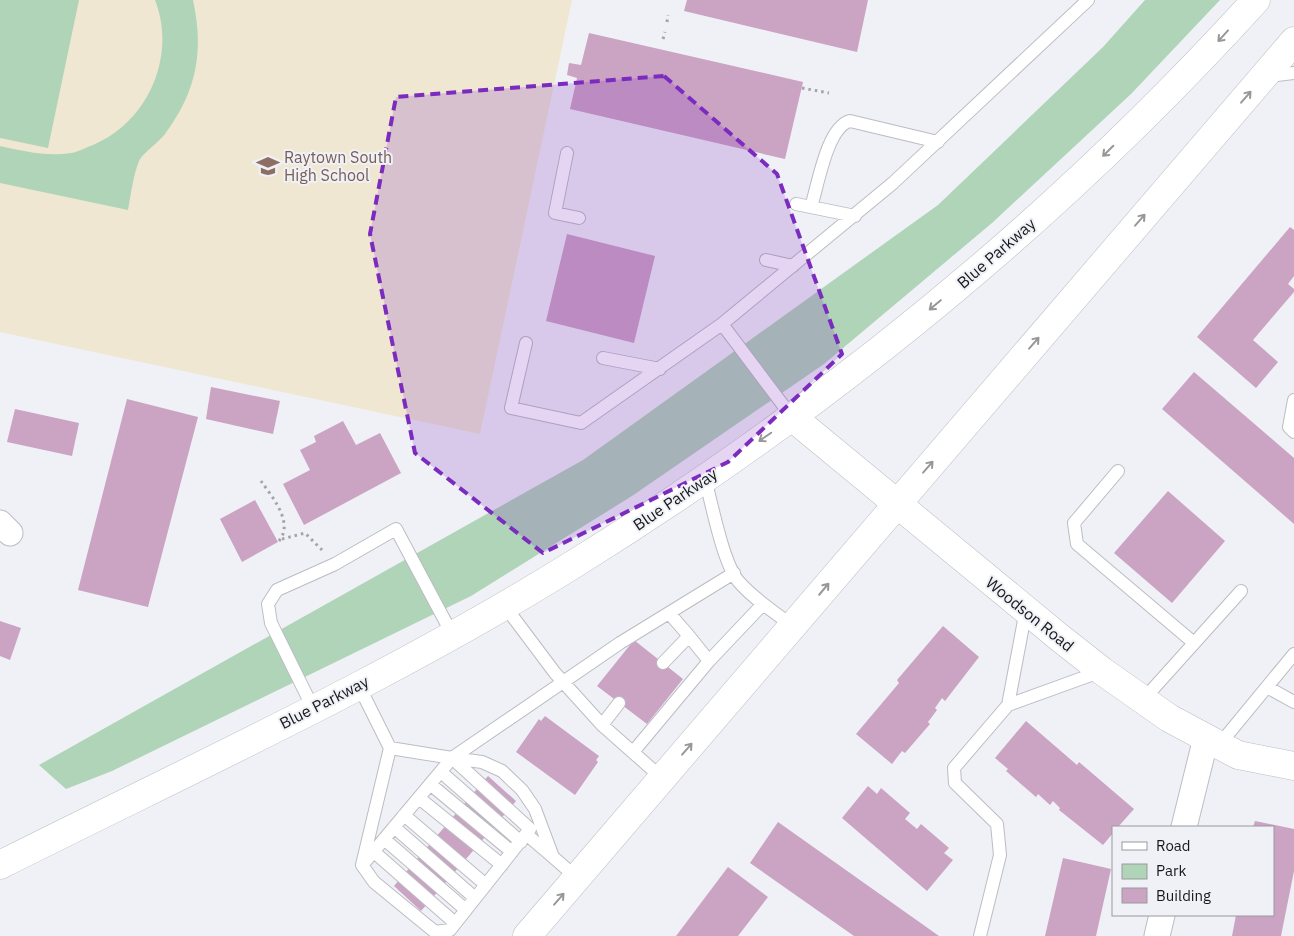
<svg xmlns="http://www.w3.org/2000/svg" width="1294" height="936" font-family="'IBM Plex Sans',sans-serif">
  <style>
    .education { fill: #efe7d2 }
    .green { fill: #b0d4b7 }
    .building { fill: #cba3c3 }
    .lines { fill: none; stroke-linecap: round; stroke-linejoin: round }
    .service-casing { stroke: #bbbdc2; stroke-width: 14 }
    .minor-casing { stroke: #bbbdc2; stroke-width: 27 }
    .tertiary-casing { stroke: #bbbdc2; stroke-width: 29 }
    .trunk-casing { stroke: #bbbdc2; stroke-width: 29 }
    .path { stroke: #a2a4a8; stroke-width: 3; stroke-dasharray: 2.5 4; stroke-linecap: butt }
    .service { stroke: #fff; stroke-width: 12 }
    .minor { stroke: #fff; stroke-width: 25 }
    .tertiary { stroke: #fff; stroke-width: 28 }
    .trunk { stroke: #fff; stroke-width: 28 }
    .oneway { stroke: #979798 }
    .marked { fill: #7b2cbf; fill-opacity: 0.2; stroke: #7b2cbf; stroke-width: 4; stroke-dasharray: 10 6; stroke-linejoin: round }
    .labels { text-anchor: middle; stroke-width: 4; stroke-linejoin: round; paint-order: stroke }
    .education-label { font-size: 16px; fill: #785e54; stroke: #eff1f7; text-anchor: start }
    .street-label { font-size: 16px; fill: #17181a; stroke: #eff1f7 }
  </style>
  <rect width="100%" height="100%" fill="#eff1f7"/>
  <path class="education" d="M0 0H572L480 434 0 332Z"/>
  <path class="green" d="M0 0H79L48 148 0 138Z
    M155 0H193C204 51 197 91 165 134 159 142 142 154 139 161 133 176 131 194 128 210L0 183V146C23 151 47 157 71 153 79 152 86 147 93 145 148 122 177 56 155 0Z
    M1145 0H1220L1131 94 992 223 824 364 632 496 471 596 112 771 66 789 39 765 583 460 938 205 1103 47Z"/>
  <path class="building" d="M687 0H868L857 52 684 11Z
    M589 33 803 82 785 159 570 109 577 78 567 75 569 63 581 65Z
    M1290 227 1294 230V276L1288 284 1294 289V292L1253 340 1278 362 1256 388 1197 337Z
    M567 234 655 256 634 343 546 321Z
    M1194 372 1294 458V524L1162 409Z
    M211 387 280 401 273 434 206 419Z
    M127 399 198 417 148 607 78 590Z
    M15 409 79 423 72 456 7 442Z
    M343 421 356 445 380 433 401 473 304 525 283 484 310 470 300 450 316 442 314 436Z
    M1168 491 1225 541 1172 603 1114 553Z
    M255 500 278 542 242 562 220 519Z
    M0 621 21 628 10 660 0 656Z
    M943 626 979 657 945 701 942 698 935 708 937 710 928 722 930 724 905 753 902 751 892 764 856 734 899 683 897 680Z
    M634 640 683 679 647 724 597 686Z
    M545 716 599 756 596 760 598 762 575 795 516 752 539 719 541 721Z
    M1026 721 1077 765 1079 762 1134 809 1118 827H1113V833L1103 845 1059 810 1060 808 1053 801 1050 805 1038 794 1036 797 1006 771 1008 769 995 758Z
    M488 776 516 801 421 911 394 886Z
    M868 786 877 794 881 788 910 813 905 819 917 829 921 824 949 848 944 853 953 860 927 891 842 818Z
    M1255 821 1294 829V871L1281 936H1232L1236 915H1273V827H1253Z
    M778 822 939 936H854L750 863Z
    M1063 858 1111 869 1096 936H1045Z
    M728 867 768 897 738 936H676Z"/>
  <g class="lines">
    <defs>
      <path id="service" d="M1269 76 1294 73
        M567 153 555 213 579 218
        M796 204 855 216
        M811 207C818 185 827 127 850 121L938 142
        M766 260 793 266
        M526 343 511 408 581 423 722 324
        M603 358 660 369
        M1294 400 1289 427 1294 432
        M792 417 722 324 893 183 1088 0
        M1118 471 1074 523 1077 544 1194 643
        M705 479C712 504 723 564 739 582 754 599 774 612 793 626
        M504 605 555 673 602 725 662 778
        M669 613 689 636
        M663 663 689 636 709 661
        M358 684 390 748 452 758 530 829 526 834
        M1267 687 1294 702
        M1143 700 1241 591
        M1008 705 1026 610
        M313 708 271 623 268 604 277 590 335 564 396 529 452 634
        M602 725 619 703
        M1219 745 1294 654
        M390 748 362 865 374 882 435 932 450 930 526 834 553 857
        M633 752 709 661 763 604
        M452 758 620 643 734 573
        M441 772 521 842
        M430 784 512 852
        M419 798 502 865
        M404 815 486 885
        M394 827 475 898
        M384 839 466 910
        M373 851 455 923
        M364 863 452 758 482 762 502 771 522 790 535 809 553 857 577 878
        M980 936 1000 855 997 824 955 783 954 768 1008 705 1102 671"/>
      <path id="minor" d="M0 523 10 533
        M1184 827 1206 738
        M1157 936 1162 915"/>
      <path id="tertiary" d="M792 417 1060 638 1102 671 1169 718 1238 755 1294 766"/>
      <path id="trunk" d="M0 865C193 768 391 678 574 564 825 408 1057 219 1256 0
        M527 936 1294 41"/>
    </defs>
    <use href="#service" class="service-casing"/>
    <use href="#minor" class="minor-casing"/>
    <use href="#tertiary" class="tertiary-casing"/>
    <use href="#trunk" class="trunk-casing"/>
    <path class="path" d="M667 22 668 15
      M663 39 665 32
      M802 88 829 93
      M261 481C273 498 295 524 278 542
      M282 539 305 533 322 550"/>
    <use href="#service" class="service"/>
    <use href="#minor" class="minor"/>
    <use href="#tertiary" class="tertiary"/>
    <use href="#trunk" class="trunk"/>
  </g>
  <defs><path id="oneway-shaft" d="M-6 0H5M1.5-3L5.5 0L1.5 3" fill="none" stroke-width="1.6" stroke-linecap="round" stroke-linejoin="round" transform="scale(1.25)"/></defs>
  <g class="oneway">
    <use href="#oneway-shaft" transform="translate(1223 36) rotate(132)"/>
    <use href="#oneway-shaft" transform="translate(1246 97) rotate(-49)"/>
    <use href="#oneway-shaft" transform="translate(1108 151) rotate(135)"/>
    <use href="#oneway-shaft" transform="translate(1140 220) rotate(-49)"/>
    <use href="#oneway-shaft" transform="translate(935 305) rotate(140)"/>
    <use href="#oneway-shaft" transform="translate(1034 343) rotate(-49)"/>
    <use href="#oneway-shaft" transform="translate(765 437) rotate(145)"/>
    <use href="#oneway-shaft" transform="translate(928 467) rotate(-49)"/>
    <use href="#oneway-shaft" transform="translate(824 589) rotate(-50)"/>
    <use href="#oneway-shaft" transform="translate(687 749) rotate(-49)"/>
    <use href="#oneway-shaft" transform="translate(559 899) rotate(-49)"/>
  </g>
  <path class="marked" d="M664 76 777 174 842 354 728 462 543 553 415 453 370 234 396 97Z"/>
  <defs>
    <symbol id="school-bare" viewBox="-9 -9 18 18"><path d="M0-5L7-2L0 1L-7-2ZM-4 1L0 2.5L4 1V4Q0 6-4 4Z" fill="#8d6e63" stroke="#eff1f7" stroke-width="2.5" paint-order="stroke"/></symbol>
  </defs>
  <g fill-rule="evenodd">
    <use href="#school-bare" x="252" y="150" width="32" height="32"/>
  </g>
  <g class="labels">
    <g class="education-label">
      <text x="284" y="163">Raytown South<tspan x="284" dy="18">High School</tspan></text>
    </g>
    <g class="street-label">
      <text transform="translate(996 253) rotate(-41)" y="6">Blue Parkway</text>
      <text transform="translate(675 499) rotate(-34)" y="6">Blue Parkway</text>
      <text transform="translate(1030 614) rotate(39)" y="6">Woodson Road</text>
      <text transform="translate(324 702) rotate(-27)" y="6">Blue Parkway</text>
    </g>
  </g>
  <rect x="1112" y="826" width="162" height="90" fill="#eff1f7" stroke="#999a9f"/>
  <rect x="1122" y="842" width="25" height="8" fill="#ffffff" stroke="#999a9f"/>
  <text x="1156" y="851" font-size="15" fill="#17181a">Road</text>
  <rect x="1122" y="864" width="25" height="15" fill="#b0d4b7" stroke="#999a9f"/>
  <text x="1156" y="876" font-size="15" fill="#17181a">Park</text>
  <rect x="1122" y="888" width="25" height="15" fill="#cba3c3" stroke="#999a9f"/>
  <text x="1156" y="901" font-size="15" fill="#17181a">Building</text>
</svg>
